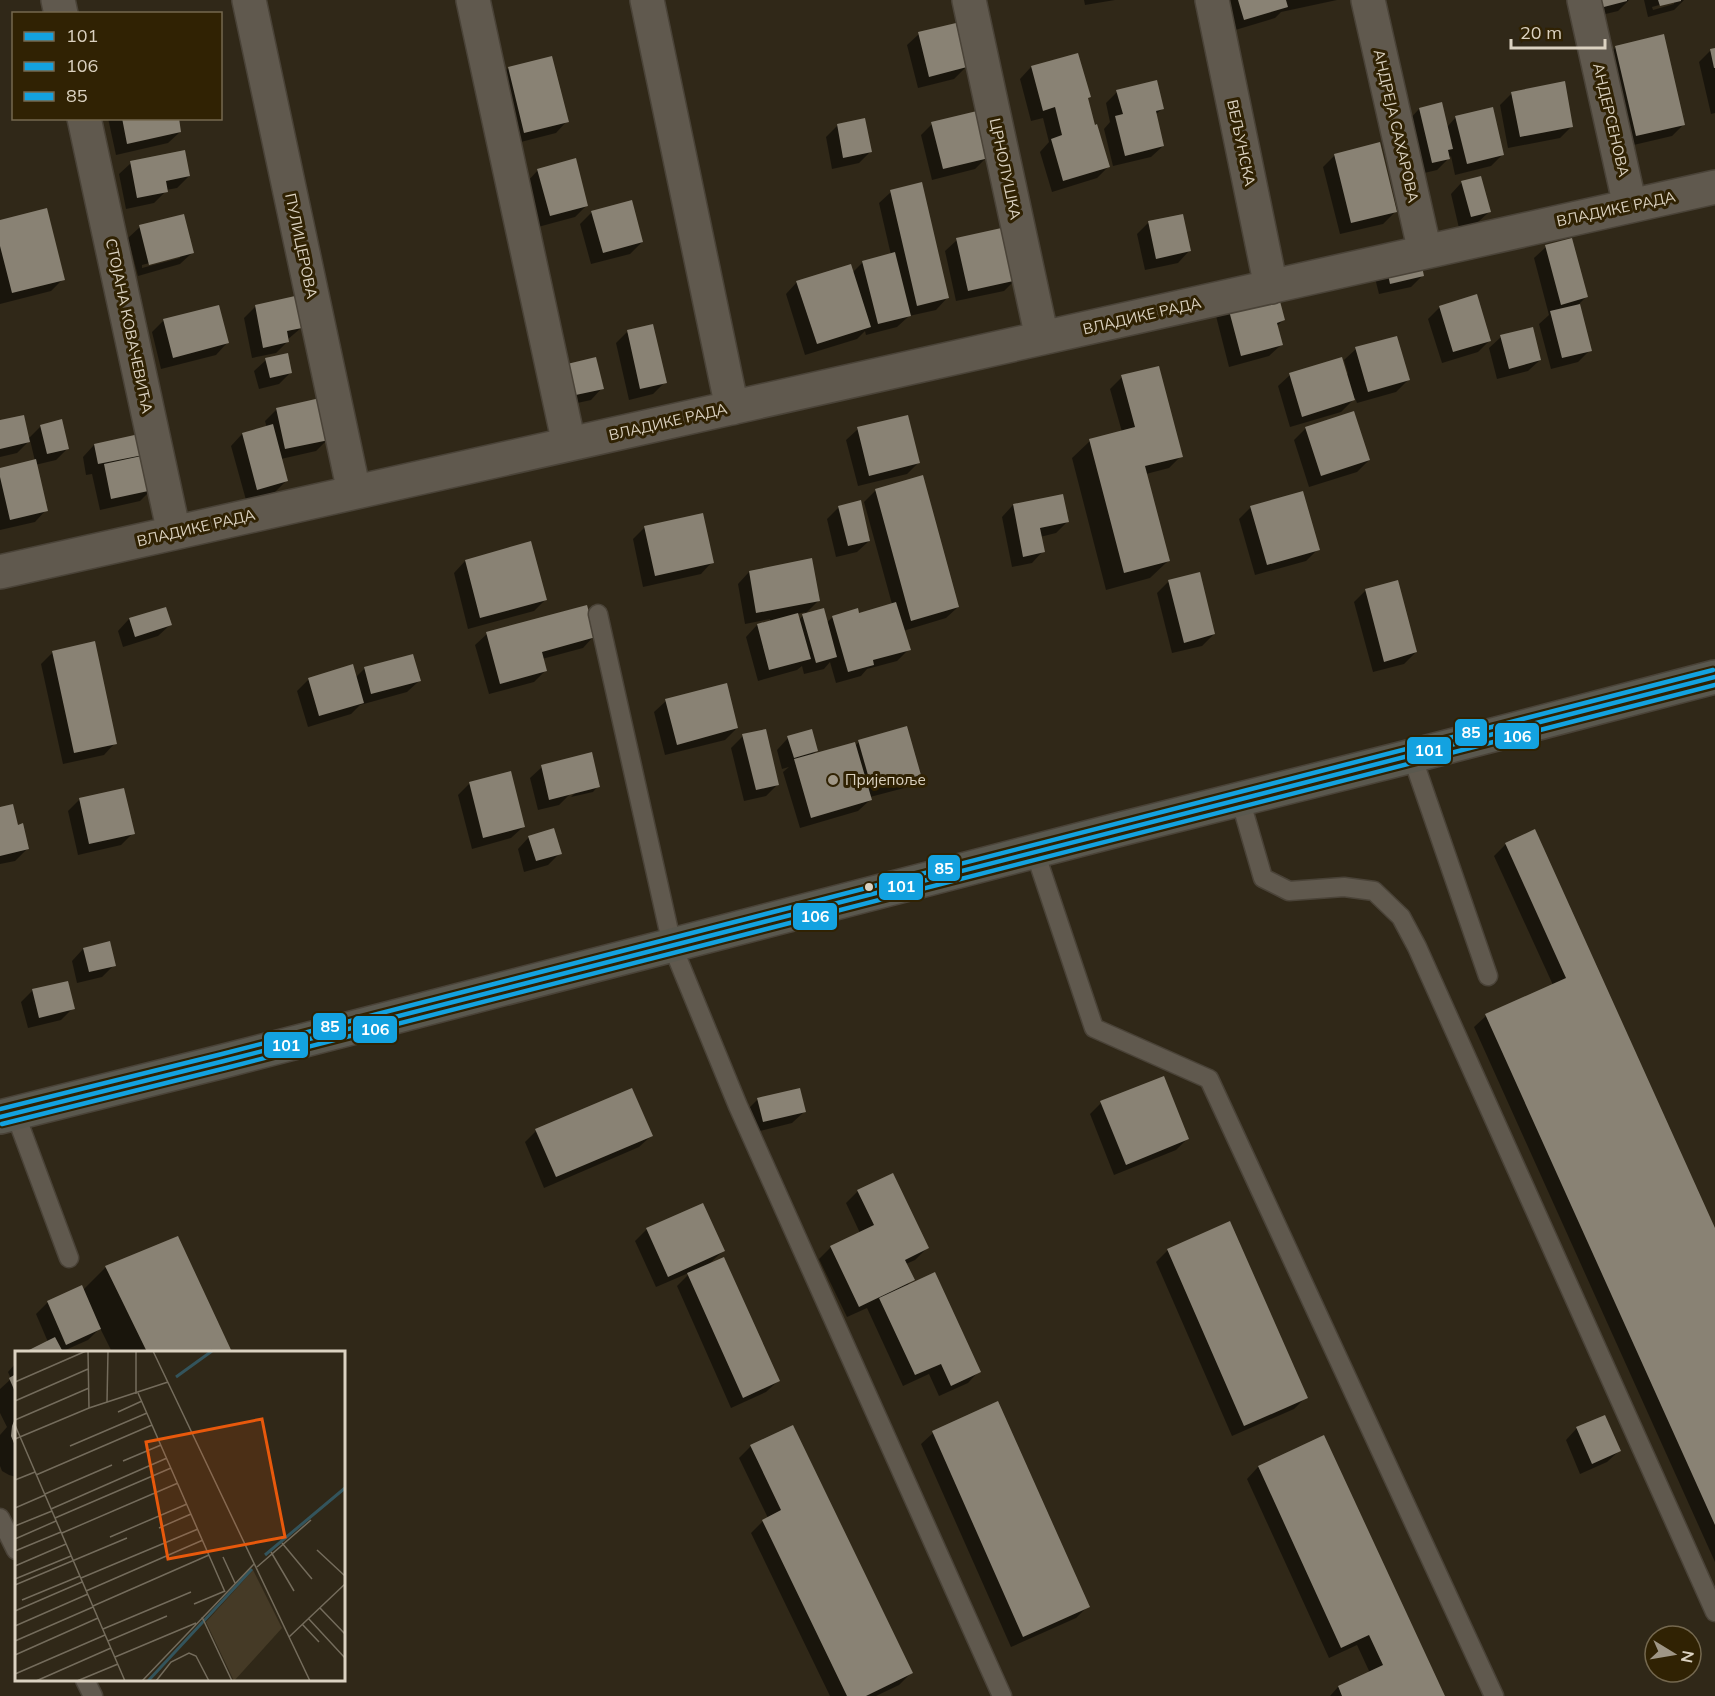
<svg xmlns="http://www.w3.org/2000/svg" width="1715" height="1696" font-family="Mulish,sans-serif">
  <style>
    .shadow { fill: #0007; fill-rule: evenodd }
    .building { fill: #898274 }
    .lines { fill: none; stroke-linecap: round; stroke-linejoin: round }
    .lane-casing { stroke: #4a4338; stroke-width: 21 }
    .street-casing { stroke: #4a4338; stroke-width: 36 }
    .secondary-casing { stroke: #4a4338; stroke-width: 36 }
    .lane { stroke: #60594e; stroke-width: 18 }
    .street { stroke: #60594e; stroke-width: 33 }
    .secondary { stroke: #5a584e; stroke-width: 33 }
    .bus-1-casing { stroke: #302203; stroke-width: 9 }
    .bus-2-casing { stroke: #302203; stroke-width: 9 }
    .bus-3-casing { stroke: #302203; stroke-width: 9 }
    .bus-1 { stroke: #13a2e0; stroke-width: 4.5 }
    .bus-2 { stroke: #13a2e0; stroke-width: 4.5 }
    .bus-3 { stroke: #13a2e0; stroke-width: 4.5 }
    .poi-dot { fill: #9f9686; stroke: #302203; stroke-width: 2 }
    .bus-dot { fill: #dbd2c1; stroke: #302203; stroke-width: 2 }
    .labels { text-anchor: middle; stroke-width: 6; stroke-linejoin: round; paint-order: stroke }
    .street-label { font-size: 15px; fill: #dbd2c1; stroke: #302203 }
    .poi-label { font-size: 15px; fill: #dbd2c1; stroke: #302203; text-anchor: start }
    .inset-river { fill: none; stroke: #33545c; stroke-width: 3 }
    .inset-road { fill: none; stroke: #746c5c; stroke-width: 1.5 }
    .view { fill: #e8590c; fill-opacity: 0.15; stroke: #e8590c; stroke-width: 3 }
    .inset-edge { fill: none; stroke: #dbd2c1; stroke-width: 3 }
    .line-badge { stroke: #302203; stroke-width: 2 }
    .badge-label { font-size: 16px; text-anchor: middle; font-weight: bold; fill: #fff }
  </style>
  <rect width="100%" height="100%" fill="#302818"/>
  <path class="shadow" d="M1084 0H1115L1085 5Z
    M1223 0H1337L1281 12 1275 18 1232 31Z
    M1584 0H1629L1618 11 1589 18Z
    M1644 0H1684L1674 10 1648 17ZM1674 1V4L1653 10 1652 7Z
    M919 34 966 67 954 79 918 88 907 45Z
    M1616 47 1684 124 1672 136 1625 147 1604 59Z
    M1715 50V113L1711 114 1699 62 1710 51Z
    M1031 67 1087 99 1094 127 1109 166 1097 178 1052 192 1040 152 1049 142 1043 118 1031 121 1020 79Z
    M508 68 567 121 556 133 513 144 497 80Z
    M1117 92 1162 109 1155 115 1163 146 1151 157 1113 166 1104 129 1110 122 1106 103Z
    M1512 93 1572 126 1560 138 1508 148 1500 105Z
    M1419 109 1447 127 1456 117 1503 154 1491 166 1455 175 1451 156 1437 170 1420 174 1408 121Z
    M108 118H177L180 132 168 143 116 155Z
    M864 120 871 151 859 163 832 169 826 137 837 126Z
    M932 124 987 157 975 169 932 180 921 135Z
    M1335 155 1395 212 1383 224 1340 234 1323 167Z
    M131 163 189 176 177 188 166 190V191L154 203 126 209 119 174Z
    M538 170 587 205 575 217 538 227 527 182Z
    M1462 182 1489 212 1477 223 1459 228 1451 194Z
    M891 192 947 298 936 310 909 316 897 327 866 335 865 331 857 339 805 355 786 294 797 282 852 273 863 262 891 255 879 203Z
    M592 212 642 242 630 254 591 264 580 224Z
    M0 221 63 279 51 291 0 304Z
    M1148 223 1189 251 1178 263 1145 270 1137 234Z
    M140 227 192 253 180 264 138 276 128 238ZM180 255V258L142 268V265Z
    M957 240 1016 279 1004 291 956 301 945 251Z
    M1546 247 1586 297 1578 305 1590 350 1578 362 1551 369 1539 324 1549 315 1534 258Z
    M1387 267 1423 275 1411 287 1379 294 1375 278Z
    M1228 304 1283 320 1276 327 1281 345 1269 356 1229 367 1216 316Z
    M255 307 301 328 287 340V342L276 353 252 358 244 318Z
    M1440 307 1490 340 1478 352 1442 363 1428 319Z
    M164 320 227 343 216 355 161 369 152 332Z
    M627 332 665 382 653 394 629 400 616 343Z
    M1501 337 1540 360 1528 371 1497 379 1489 348Z
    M1356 349 1408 380 1396 392 1357 403 1355 398 1341 412 1290 427 1278 386 1290 375 1348 374 1344 360Z
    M595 358 602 388 591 400 559 407Z
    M266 360 291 372 279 384 259 389 254 371Z
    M1122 377 1181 456 1169 468 1146 474 1168 561 1150 578 1106 590 1072 458 1090 441 1122 432 1110 389Z
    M277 409 328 439 316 451 281 459 287 480 275 492 246 500 231 446 242 434 267 428 265 421Z
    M0 422 28 439 41 426 68 448 56 460 35 465 46 510 35 522 0 530V470L35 461 30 440 17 453 0 457Z
    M1306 428 1369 460 1357 472 1309 487 1294 440Z
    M858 429 919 462 907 474 858 486 846 440Z
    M138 436 151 490 140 501 100 510 92 474 86 475 83 457 94 445Z
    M922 477 958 607 946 618 903 631 909 649 897 661 867 669 861 676 836 683 830 662 824 669 804 674 802 666 797 670 758 681 746 637 757 625 770 622V619L745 624 738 584 749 572 819 600 804 615 826 623 833 617 858 614 892 604 864 502 875 491ZM806 612 799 620 797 614Z
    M1013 505 1067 522 1056 533 1040 537 1043 551 1032 563 1012 567 1002 517Z
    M839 507 869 541 857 552 836 557 827 519Z
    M1251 507 1318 549 1306 561 1255 575 1239 519Z
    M702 515 712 562 701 574 643 587 633 539 644 528Z
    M465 561 545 600 534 611 468 629 454 573Z
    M1169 581 1214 634 1202 646 1172 653 1157 593Z
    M1366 590 1416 652 1404 664 1373 672 1354 602Z
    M129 619 170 625 158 636 123 647 118 631Z
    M487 634 594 636 583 648 542 659 545 671 534 682 489 694 475 645Z
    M53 652 115 743 104 755 63 764 41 664Z
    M365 668 419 681 407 692 360 705 351 714 308 727 297 691 309 679 355 678Z
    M666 701 737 728 725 740 665 755 654 712Z
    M743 736 778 784 766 796 744 801 731 748Z
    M788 738 817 750 811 756 855 746 859 742 919 775 908 787 870 797V800L858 811 800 828 783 772 789 767 782 769 777 750Z
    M542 767 598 786 593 792 571 797 576 792H572L559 805 538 810 530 778Z
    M470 783 523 827 511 838 472 849 458 795Z
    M79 800 133 833 121 845 78 855 68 811Z
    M0 809 17 826 27 849 15 861 0 864Z
    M529 837 560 853 548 865 524 872 518 849Z
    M1506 844 1715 1232V1562L1474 1027 1486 1016 1553 985 1494 856Z
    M83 949 114 965 102 977 77 983 72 961Z
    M33 990 73 1008 61 1020 28 1028 21 1002Z
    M758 1099 804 1112 792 1123 752 1133 746 1111Z
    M1101 1103 1187 1139 1176 1150 1114 1175 1090 1114Z
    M536 1131 651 1136 639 1147 544 1188 525 1142Z
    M858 1191 927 1248 915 1260 906 1264 913 1279 908 1284 979 1371 968 1383 939 1396 929 1374 903 1386 867 1308 847 1317 819 1259 831 1247 860 1233 846 1203Z
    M647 1229 723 1251 708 1265 778 1381 766 1392 731 1408 677 1286 691 1272 656 1287 635 1241Z
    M177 1238 230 1352H112L100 1328 88 1340 61 1352H28L48 1342 36 1314 48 1302 83 1290 105 1268Z
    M1168 1250 1306 1397 1294 1409 1232 1436 1156 1262Z
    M16 1363V1477L9 1475 2 1471 0 1466V1435L7 1427 0 1413V1389L11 1379 8 1372Z
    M998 1403 1088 1606 1076 1618 1011 1647 921 1444 933 1433Z
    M1577 1428 1619 1451 1607 1462 1580 1474 1566 1440Z
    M1324 1437 1443 1696H1330L1338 1687 1370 1673 1357 1645 1329 1658 1247 1479 1258 1467Z
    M751 1446 911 1673 899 1685 876 1696H830L751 1533 763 1521 768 1518 739 1458Z"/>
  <path class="building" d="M1238 0H1286L1288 7 1244 20Z
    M1598 0H1627V1L1600 8Z
    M1658 0H1681V1L1660 6Z
    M956 23 967 67 929 77 918 32Z
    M1664 34 1685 125 1636 136 1615 46Z
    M1715 48V68H1714L1710 49Z
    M1078 53 1091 97 1088 98 1095 125 1097 124 1110 167 1063 181 1051 139 1062 135 1055 107 1043 111 1031 66Z
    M552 56 569 122 524 133 508 67Z
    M1157 80 1164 109 1156 111 1164 146 1125 156 1115 116 1123 114 1116 90Z
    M1565 81 1573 127 1520 137 1511 92Z
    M1442 102 1453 149 1448 150 1450 159 1432 163 1419 108Z
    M1493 107 1504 155 1467 164 1455 116Z
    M977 111 989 158 943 169 931 122Z
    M122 118H179L181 132 127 144Z
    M865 118 872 152 843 158 837 124Z
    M1380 142 1397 212 1351 223 1334 154Z
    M185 150 190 176 166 181 168 192 137 198 130 161Z
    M576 158 588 206 550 216 537 169Z
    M1481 176 1491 212 1471 217 1461 181Z
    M922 182 949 298 917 306 890 190Z
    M632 200 643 242 603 253 591 211Z
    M47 208 65 280 12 293 0 246V220Z
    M184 214 194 253 149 265 139 225Z
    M1183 214 1191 251 1156 259 1148 221Z
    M1006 227 1018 280 968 291 956 238Z
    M1572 238 1588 297 1561 305 1545 245Z
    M895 252 911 316 878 324 862 261Z
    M1420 257 1424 276 1390 284 1386 265Z
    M851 264 871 327 817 344 796 281Z
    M1277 290 1285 320 1277 323 1283 345 1241 356 1227 303Z
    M1477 294 1491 341 1453 352 1439 306Z
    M295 296 302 328 287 331 289 342 263 348 255 305Z
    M1580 304 1592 351 1562 358 1550 311Z
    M219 305 229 343 173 358 163 319Z
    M653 324 667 383 640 389 627 330Z
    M1533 327 1541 360 1509 369 1500 335Z
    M1397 336 1410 380 1368 392 1355 347Z
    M288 353 292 373 270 378 265 358Z
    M596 357 604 389 571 396 563 365Z
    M1342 357 1355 400 1302 417 1289 373Z
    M1159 366 1183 457 1145 466 1170 561 1124 573 1089 439 1135 427 1121 375Z
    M320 398 329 440 285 449 276 408Z
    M1354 411 1370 460 1321 476 1305 427Z
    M24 415 30 442 0 449V420Z
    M908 415 920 463 869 476 857 427Z
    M62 419 69 449 47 454 40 425Z
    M273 424 288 481 257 490 242 433Z
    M139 434 143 455 98 464 94 444Z
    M146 455 153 490 111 499 104 464Z
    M36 459 48 511 10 520 0 477V468Z
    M923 475 959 607 911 621 875 489Z
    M1303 491 1320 550 1267 565 1250 506Z
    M1063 494 1069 522 1040 528 1045 552 1023 557 1013 504Z
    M861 500 870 541 848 546 838 506Z
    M703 513 714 563 655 576 644 526Z
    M531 541 547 600 480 618 465 560Z
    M812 558 820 601 756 613 749 571Z
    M1200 572 1215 634 1184 643 1168 580Z
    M1398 580 1417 652 1384 662 1365 589Z
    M896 602 911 650 873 660 874 665 848 672 832 616 858 608 859 613Z
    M587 605 596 637 542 652 547 671 500 684 486 632Z
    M166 607 172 625 135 637 129 618Z
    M824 608 837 657 816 663 802 614Z
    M798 613 811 659 769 670 757 624Z
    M95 641 117 744 74 753 52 651Z
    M413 654 421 681 371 694 364 667Z
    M353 664 364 703 319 716 308 678Z
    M727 683 738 728 677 745 665 699Z
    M907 726 921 775 872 789 858 740Z
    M766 729 779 785 756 790 742 734Z
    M812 729 818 751 794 758 787 736Z
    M855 742 872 800 811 818 794 759Z
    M592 752 600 787 549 800 541 765Z
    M511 771 525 827 483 838 469 782Z
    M124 788 135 834 89 844 79 798Z
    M13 804 18 825 23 823 29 849 0 856V807Z
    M554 828 562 854 536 861 528 836Z
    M1535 829 1715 1228V1525L1485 1014 1566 978 1505 843Z
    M110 941 116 966 89 972 83 948Z
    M68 981 75 1009 39 1018 32 989Z
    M1164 1076 1189 1139 1126 1165 1100 1101Z
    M632 1088 653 1136 556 1177 535 1129Z
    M800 1088 806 1112 763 1122 757 1098Z
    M893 1173 929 1248 905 1260 915 1280 859 1307 830 1246 874 1225 857 1190Z
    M703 1203 725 1251 668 1277 646 1228Z
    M1230 1221 1308 1398 1244 1426 1167 1249Z
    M178 1236 232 1352H147L105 1266Z
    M724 1257 780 1381 743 1398 687 1273Z
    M935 1272 981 1372 951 1386 941 1364 915 1375 879 1298Z
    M82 1285 101 1329 66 1345 47 1301Z
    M55 1337 63 1352H25Z
    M16 1374V1394L9 1378Z
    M998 1401 1090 1607 1023 1637 932 1431Z
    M1605 1415 1621 1451 1592 1464 1576 1427Z
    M16 1416V1448L11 1436 12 1426Z
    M793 1425 913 1673 866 1696H847L762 1520 781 1510 750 1445Z
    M1324 1435 1445 1696H1342L1338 1686 1383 1665 1369 1635 1341 1648 1258 1466Z"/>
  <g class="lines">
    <defs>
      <path id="lane" d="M598 614 672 945 738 1106 1002 1696
        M1412 756 1488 976
        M1240 799 1263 878 1289 891 1344 887 1374 891 1401 917 1417 947 1715 1612
        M1035 852 1094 1028 1209 1079 1494 1696
        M15 1113 69 1258
        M0 1518 16 1550
        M85 1680 93 1696"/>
      <path id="street" d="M58 0 61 14
        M249 0 354 492
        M473 0 569 444
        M647 0 732 408
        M969 0 1042 338
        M1212 0 1271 287
        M1368 0 1425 252
        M1584 0 1630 206
        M84 118 174 533
        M0 572 1715 187"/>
      <path id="secondary" d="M0 1117 224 1061 1121 829 1412 756 1715 677"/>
    </defs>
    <use href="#lane" class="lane-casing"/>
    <use href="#street" class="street-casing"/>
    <use href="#secondary" class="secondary-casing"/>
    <use href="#lane" class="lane"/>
    <use href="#street" class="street"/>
    <use href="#secondary" class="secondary"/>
    <defs>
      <path id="bus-1" d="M0 1117 224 1061 1715 677"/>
      <path id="bus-2" d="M2 1124 226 1068 1715 685"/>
      <path id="bus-3" d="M0 1109 222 1054 1713 670"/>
    </defs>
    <use href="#bus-1" class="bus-1-casing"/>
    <use href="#bus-2" class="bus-2-casing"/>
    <use href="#bus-3" class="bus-3-casing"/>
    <use href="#bus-1" class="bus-1"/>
    <use href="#bus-2" class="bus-2"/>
    <use href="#bus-3" class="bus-3"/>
  </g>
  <circle class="poi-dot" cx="833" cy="780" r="6"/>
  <circle class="bus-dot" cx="869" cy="887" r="5"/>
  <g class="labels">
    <g class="street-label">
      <text transform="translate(1611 120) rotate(77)" y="5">АНДЕРСЕНОВА</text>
      <text transform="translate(1396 126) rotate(77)" y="5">АНДРЕЈА САХАРОВА</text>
      <text transform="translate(1241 143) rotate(78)" y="5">ВЕЉУНСКА</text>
      <text transform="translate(1005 169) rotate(78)" y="5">ЦРНОЛУШКА</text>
      <text transform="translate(1616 209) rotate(-12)" y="5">ВЛАДИКЕ РАДА</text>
      <text transform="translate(301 246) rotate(78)" y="5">ПУЛИЦЕРОВА</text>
      <text transform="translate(1142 316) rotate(-13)" y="5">ВЛАДИКЕ РАДА</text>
      <text transform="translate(129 326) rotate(78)" y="5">СТОЈАНА КОВАЧЕВИЋА</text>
      <text transform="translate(668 422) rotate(-13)" y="5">ВЛАДИКЕ РАДА</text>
      <text transform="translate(196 528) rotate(-13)" y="5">ВЛАДИКЕ РАДА</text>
    </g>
    <g class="poi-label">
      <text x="845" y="785">Пријепоље</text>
    </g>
  </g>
  <g transform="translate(15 1351)">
    <rect width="330" height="330" fill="#302818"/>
    <path d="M238 219 267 277 219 330 191 271Z" fill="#453a26"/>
    <path class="inset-river" d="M161 26 197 0M250 204 330 137M133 330 237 218"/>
    <path class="inset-road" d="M73 0 74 57M138 0 295 330M0 31 71 0M123 42 210 241M121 43V1M0 50 73 18M92 51 93 0M103 61 127 50M0 69 74 37M0 74 110 330M0 88 74 57 153 31M55 95 132 62M108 110 146 94M21 124 137 74M0 129 20 121M30 143 97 114M0 157 30 144M36 158 152 107M40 167 156 117M0 175 37 160M144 177 176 163M47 182 163 132M95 186 172 153M0 188 41 170M267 192 297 228M302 199 330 225M0 200 46 181M256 201 279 240M208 206 220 232M0 215 51 193M242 216 296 169M66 227 183 178M0 228 56 205M0 234 112 187M71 240 188 189M7 249 65 225M179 253 210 240M78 255 194 204M305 257 330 283M0 260 67 231M187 266 217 330M293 267 330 307M287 273 304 291M0 275 73 243M88 278 176 241M274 286 330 233M0 290 78 256M93 290 152 265M0 304 83 267M100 306 181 272M0 323 90 284M21 330 96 297M62 330 103 313M127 330 239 213M141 330 156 311 174 302 181 305 194 330"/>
    <path class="view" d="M247 68 270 186 153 208 131 91Z"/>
    <rect width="330" height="330" class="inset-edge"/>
  </g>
  <g class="line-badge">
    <rect x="1454" y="718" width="34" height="29" rx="6" fill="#13a2e0"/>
    <rect x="1494" y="722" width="46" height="28" rx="6" fill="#13a2e0"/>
    <rect x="1406" y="736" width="46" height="29" rx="6" fill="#13a2e0"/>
    <rect x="927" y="854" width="34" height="28" rx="6" fill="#13a2e0"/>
    <rect x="878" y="872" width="46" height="29" rx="6" fill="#13a2e0"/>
    <rect x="792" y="902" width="46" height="29" rx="6" fill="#13a2e0"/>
    <rect x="312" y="1012" width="35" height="29" rx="6" fill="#13a2e0"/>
    <rect x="352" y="1015" width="46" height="29" rx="6" fill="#13a2e0"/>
    <rect x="263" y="1031" width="46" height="28" rx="6" fill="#13a2e0"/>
  </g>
  <g class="badge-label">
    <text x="1471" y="738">85</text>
    <text x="1517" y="742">106</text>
    <text x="1429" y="756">101</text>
    <text x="944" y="874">85</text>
    <text x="901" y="892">101</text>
    <text x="815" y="922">106</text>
    <text x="330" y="1032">85</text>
    <text x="375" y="1035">106</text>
    <text x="286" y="1051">101</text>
  </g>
  <rect x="12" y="12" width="210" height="108" fill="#302203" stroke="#74684f" stroke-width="1.5"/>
  <rect x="24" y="32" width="30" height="9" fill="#13a2e0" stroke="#74684f" stroke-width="1.5"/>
  <text x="66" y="42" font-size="18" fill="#dbd2c1">101</text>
  <rect x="24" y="62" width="30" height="9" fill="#13a2e0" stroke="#74684f" stroke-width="1.5"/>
  <text x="66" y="72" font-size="18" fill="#dbd2c1">106</text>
  <rect x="24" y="92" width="30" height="9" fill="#13a2e0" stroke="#74684f" stroke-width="1.5"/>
  <text x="66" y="102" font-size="18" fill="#dbd2c1">85</text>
  <g transform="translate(1673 1654) rotate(101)"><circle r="28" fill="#302203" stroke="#74684f" stroke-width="1.5"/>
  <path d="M0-4.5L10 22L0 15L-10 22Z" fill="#9f9686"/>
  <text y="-9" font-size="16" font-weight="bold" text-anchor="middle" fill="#dbd2c1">N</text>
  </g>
  <path d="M1511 39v9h94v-9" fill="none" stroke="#dbd2c1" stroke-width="3"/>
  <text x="1520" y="39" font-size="18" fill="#dbd2c1" stroke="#302203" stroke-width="4.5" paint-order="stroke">20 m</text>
</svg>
